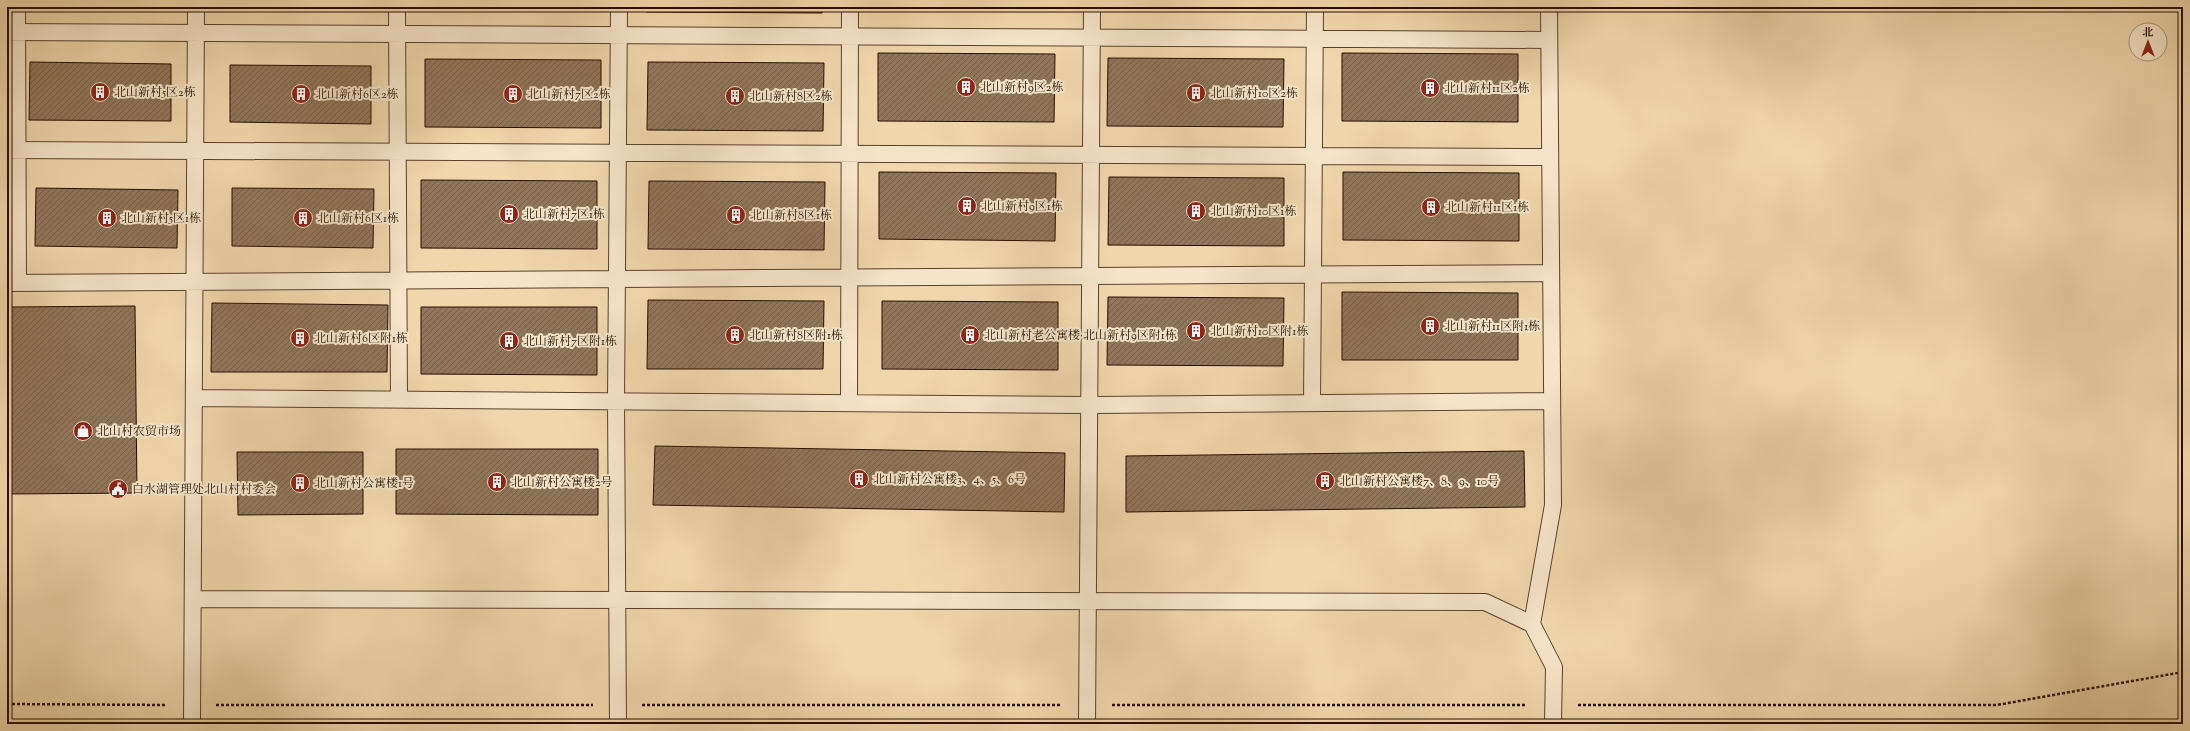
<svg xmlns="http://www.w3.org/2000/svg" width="2190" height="731" font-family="'Sorts Mill Goudy','Noto Serif SC',serif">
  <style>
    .building { fill: url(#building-hatch); stroke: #270e02 }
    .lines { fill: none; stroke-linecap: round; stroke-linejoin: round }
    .service-casing { stroke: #59402c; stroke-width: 18 }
    .path { stroke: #270e02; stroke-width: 2.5; stroke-dasharray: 3 2; stroke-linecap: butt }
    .service { stroke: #f5e4c8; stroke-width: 16 }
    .labels { text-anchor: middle; stroke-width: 4; stroke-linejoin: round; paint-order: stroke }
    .poi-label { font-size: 12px; fill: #270e02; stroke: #f5e4c8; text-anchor: start }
  </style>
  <defs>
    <pattern id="building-hatch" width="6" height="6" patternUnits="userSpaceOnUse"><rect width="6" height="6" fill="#90765a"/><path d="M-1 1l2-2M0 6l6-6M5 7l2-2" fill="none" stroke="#765f48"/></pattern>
  </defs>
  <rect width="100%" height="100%" fill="#f0d6ab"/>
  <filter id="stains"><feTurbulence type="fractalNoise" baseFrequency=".005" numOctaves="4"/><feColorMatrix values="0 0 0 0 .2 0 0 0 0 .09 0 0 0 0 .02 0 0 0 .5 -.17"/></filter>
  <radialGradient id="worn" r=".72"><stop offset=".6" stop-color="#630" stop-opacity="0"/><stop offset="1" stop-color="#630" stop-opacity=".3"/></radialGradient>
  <path class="building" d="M308 7H370V8Z
    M415 7H591V10H415Z
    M646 7H822V13L646 12Z
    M1105 7H1282V9H1105Z
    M878 53 1055 54 1054 122 878 121Z
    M1342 53 1518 54V122L1342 121Z
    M1108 58 1284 59 1283 127 1107 126Z
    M425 59 601 60V128L425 127Z
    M30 62 171 64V121L29 120Z
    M648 62 824 63 823 131 647 130Z
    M230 65 371 66V124L230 122Z
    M879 172 1056 173 1055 241 879 239Z
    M1343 172 1519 173V241L1343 240Z
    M1109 177 1284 178V246L1108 245Z
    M421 180 597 181V249L421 248Z
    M649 181 825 182 824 250 648 249Z
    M36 188 178 190 177 248 35 246Z
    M232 188 374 189 373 248 232 246Z
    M1342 292 1518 293V360H1342Z
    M1108 297 1284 298 1283 366 1107 365Z
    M648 300 824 301 823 369H647Z
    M882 301 1058 302V370L882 369Z
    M212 303 388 305 387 372H211Z
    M135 306 137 493 7 494V307Z
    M421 307H597V375L421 374Z
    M655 446 1065 453 1064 512 653 505Z
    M396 449H598V515L396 514Z
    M1524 451 1525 507 1126 512V456Z
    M237 452H363V514L238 515Z"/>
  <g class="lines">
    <defs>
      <path id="service" d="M17 7 18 283
        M397 7 399 399
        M7 32 1549 40
        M7 150 1550 157
        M7 283 1551 273
        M194 398 1091 405 1552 401
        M849 402 850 7
        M1312 403 1315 7
        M193 599 1485 602 1532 624 1554 667 1553 724
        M1532 624 1553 505 1549 7
        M192 724 196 7
        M618 724 616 401 619 7
        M1087 724 1092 7"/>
    </defs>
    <use href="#service" class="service-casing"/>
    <path class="path" d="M7 704 167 705
      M216 705H593
      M642 705H1061
      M1112 705H1527
      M1578 705H1997L2183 672"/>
    <use href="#service" class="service"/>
  </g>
  <defs>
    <symbol id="building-disc" viewBox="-11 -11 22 22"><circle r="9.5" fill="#8f2418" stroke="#f5e4c8"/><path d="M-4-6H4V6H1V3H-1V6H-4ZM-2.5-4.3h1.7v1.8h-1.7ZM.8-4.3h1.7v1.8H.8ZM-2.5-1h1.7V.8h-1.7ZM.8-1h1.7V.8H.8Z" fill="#fff"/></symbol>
    <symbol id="shop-disc" viewBox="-11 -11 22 22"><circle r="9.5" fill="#8f2418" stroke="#f5e4c8"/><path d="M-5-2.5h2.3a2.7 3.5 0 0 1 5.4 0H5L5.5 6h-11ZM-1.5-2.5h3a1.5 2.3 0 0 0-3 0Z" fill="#fff"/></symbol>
    <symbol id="civic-disc" viewBox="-11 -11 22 22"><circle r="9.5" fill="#8f2418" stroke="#f5e4c8"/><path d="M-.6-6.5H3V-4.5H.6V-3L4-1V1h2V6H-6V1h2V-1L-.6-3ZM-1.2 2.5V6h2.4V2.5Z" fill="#fff"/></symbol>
  </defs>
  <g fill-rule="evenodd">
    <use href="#building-disc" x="955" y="76" width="22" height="22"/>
    <use href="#building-disc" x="1419" y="77" width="22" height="22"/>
    <use href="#building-disc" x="89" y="81" width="22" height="22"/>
    <use href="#building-disc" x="1185" y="82" width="22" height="22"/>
    <use href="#building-disc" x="290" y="83" width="22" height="22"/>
    <use href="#building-disc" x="502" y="83" width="22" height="22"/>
    <use href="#building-disc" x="724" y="85" width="22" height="22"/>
    <use href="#building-disc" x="956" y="195" width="22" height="22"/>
    <use href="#building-disc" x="1420" y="196" width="22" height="22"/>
    <use href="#building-disc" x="1185" y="200" width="22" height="22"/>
    <use href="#building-disc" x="498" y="203" width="22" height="22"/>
    <use href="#building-disc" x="725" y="204" width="22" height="22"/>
    <use href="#building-disc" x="96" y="207" width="22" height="22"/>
    <use href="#building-disc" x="292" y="207" width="22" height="22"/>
    <use href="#building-disc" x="1419" y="315" width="22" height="22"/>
    <use href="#building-disc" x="1185" y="320" width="22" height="22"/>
    <use href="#building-disc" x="724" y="324" width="22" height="22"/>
    <use href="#building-disc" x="959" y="324" width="22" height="22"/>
    <use href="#building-disc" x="289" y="327" width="22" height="22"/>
    <use href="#building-disc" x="498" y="330" width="22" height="22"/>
    <use href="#shop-disc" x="72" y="420" width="22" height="22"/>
    <use href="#building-disc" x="848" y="468" width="22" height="22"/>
    <use href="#building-disc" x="1314" y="470" width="22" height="22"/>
    <use href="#building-disc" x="486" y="471" width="22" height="22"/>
    <use href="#building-disc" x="289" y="472" width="22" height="22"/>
    <use href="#civic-disc" x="107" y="478" width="22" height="22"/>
  </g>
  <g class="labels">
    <g class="poi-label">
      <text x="980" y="91">北山新村9区2栋</text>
      <text x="1444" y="92">北山新村11区2栋</text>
      <text x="114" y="96">北山新村5区2栋</text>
      <text x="1210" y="97">北山新村10区2栋</text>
      <text x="315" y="98">北山新村6区2栋</text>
      <text x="527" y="98">北山新村7区2栋</text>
      <text x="749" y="100">北山新村8区2栋</text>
      <text x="981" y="210">北山新村9区1栋</text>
      <text x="1445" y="211">北山新村11区1栋</text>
      <text x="1210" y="215">北山新村10区1栋</text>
      <text x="523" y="218">北山新村7区1栋</text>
      <text x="750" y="219">北山新村8区1栋</text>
      <text x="121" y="222">北山新村5区1栋</text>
      <text x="317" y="222">北山新村6区1栋</text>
      <text x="1444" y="330">北山新村11区附1栋</text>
      <text x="1210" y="335">北山新村10区附1栋</text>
      <text x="749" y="339">北山新村8区附1栋</text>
      <text x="984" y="339">北山新村老公寓楼·北山新村9区附1栋</text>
      <text x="314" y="342">北山新村6区附1栋</text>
      <text x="523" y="345">北山新村7区附1栋</text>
      <text x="97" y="435">北山村农贸市场</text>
      <text x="873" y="483">北山新村公寓楼3、4、5、6号</text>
      <text x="1339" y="485">北山新村公寓楼7、8、9、10号</text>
      <text x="511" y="486">北山新村公寓楼2号</text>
      <text x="314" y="487">北山新村公寓楼1号</text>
      <text x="132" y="493">白水湖管理处北山村村委会</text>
    </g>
  </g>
  <rect width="2190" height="731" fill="none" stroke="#f0d6ab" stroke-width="24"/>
  <rect x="8" y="8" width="2174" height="715" fill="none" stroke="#270e02" stroke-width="2"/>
  <rect x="12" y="12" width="2166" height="707" fill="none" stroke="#270e02"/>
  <g transform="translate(2148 42)"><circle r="19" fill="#f5e4c8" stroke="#a38e79"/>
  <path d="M0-3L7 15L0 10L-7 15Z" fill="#8f2418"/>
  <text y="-6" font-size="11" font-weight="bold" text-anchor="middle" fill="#270e02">北</text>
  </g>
  <rect width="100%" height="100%" filter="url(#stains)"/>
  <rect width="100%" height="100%" fill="url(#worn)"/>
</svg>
